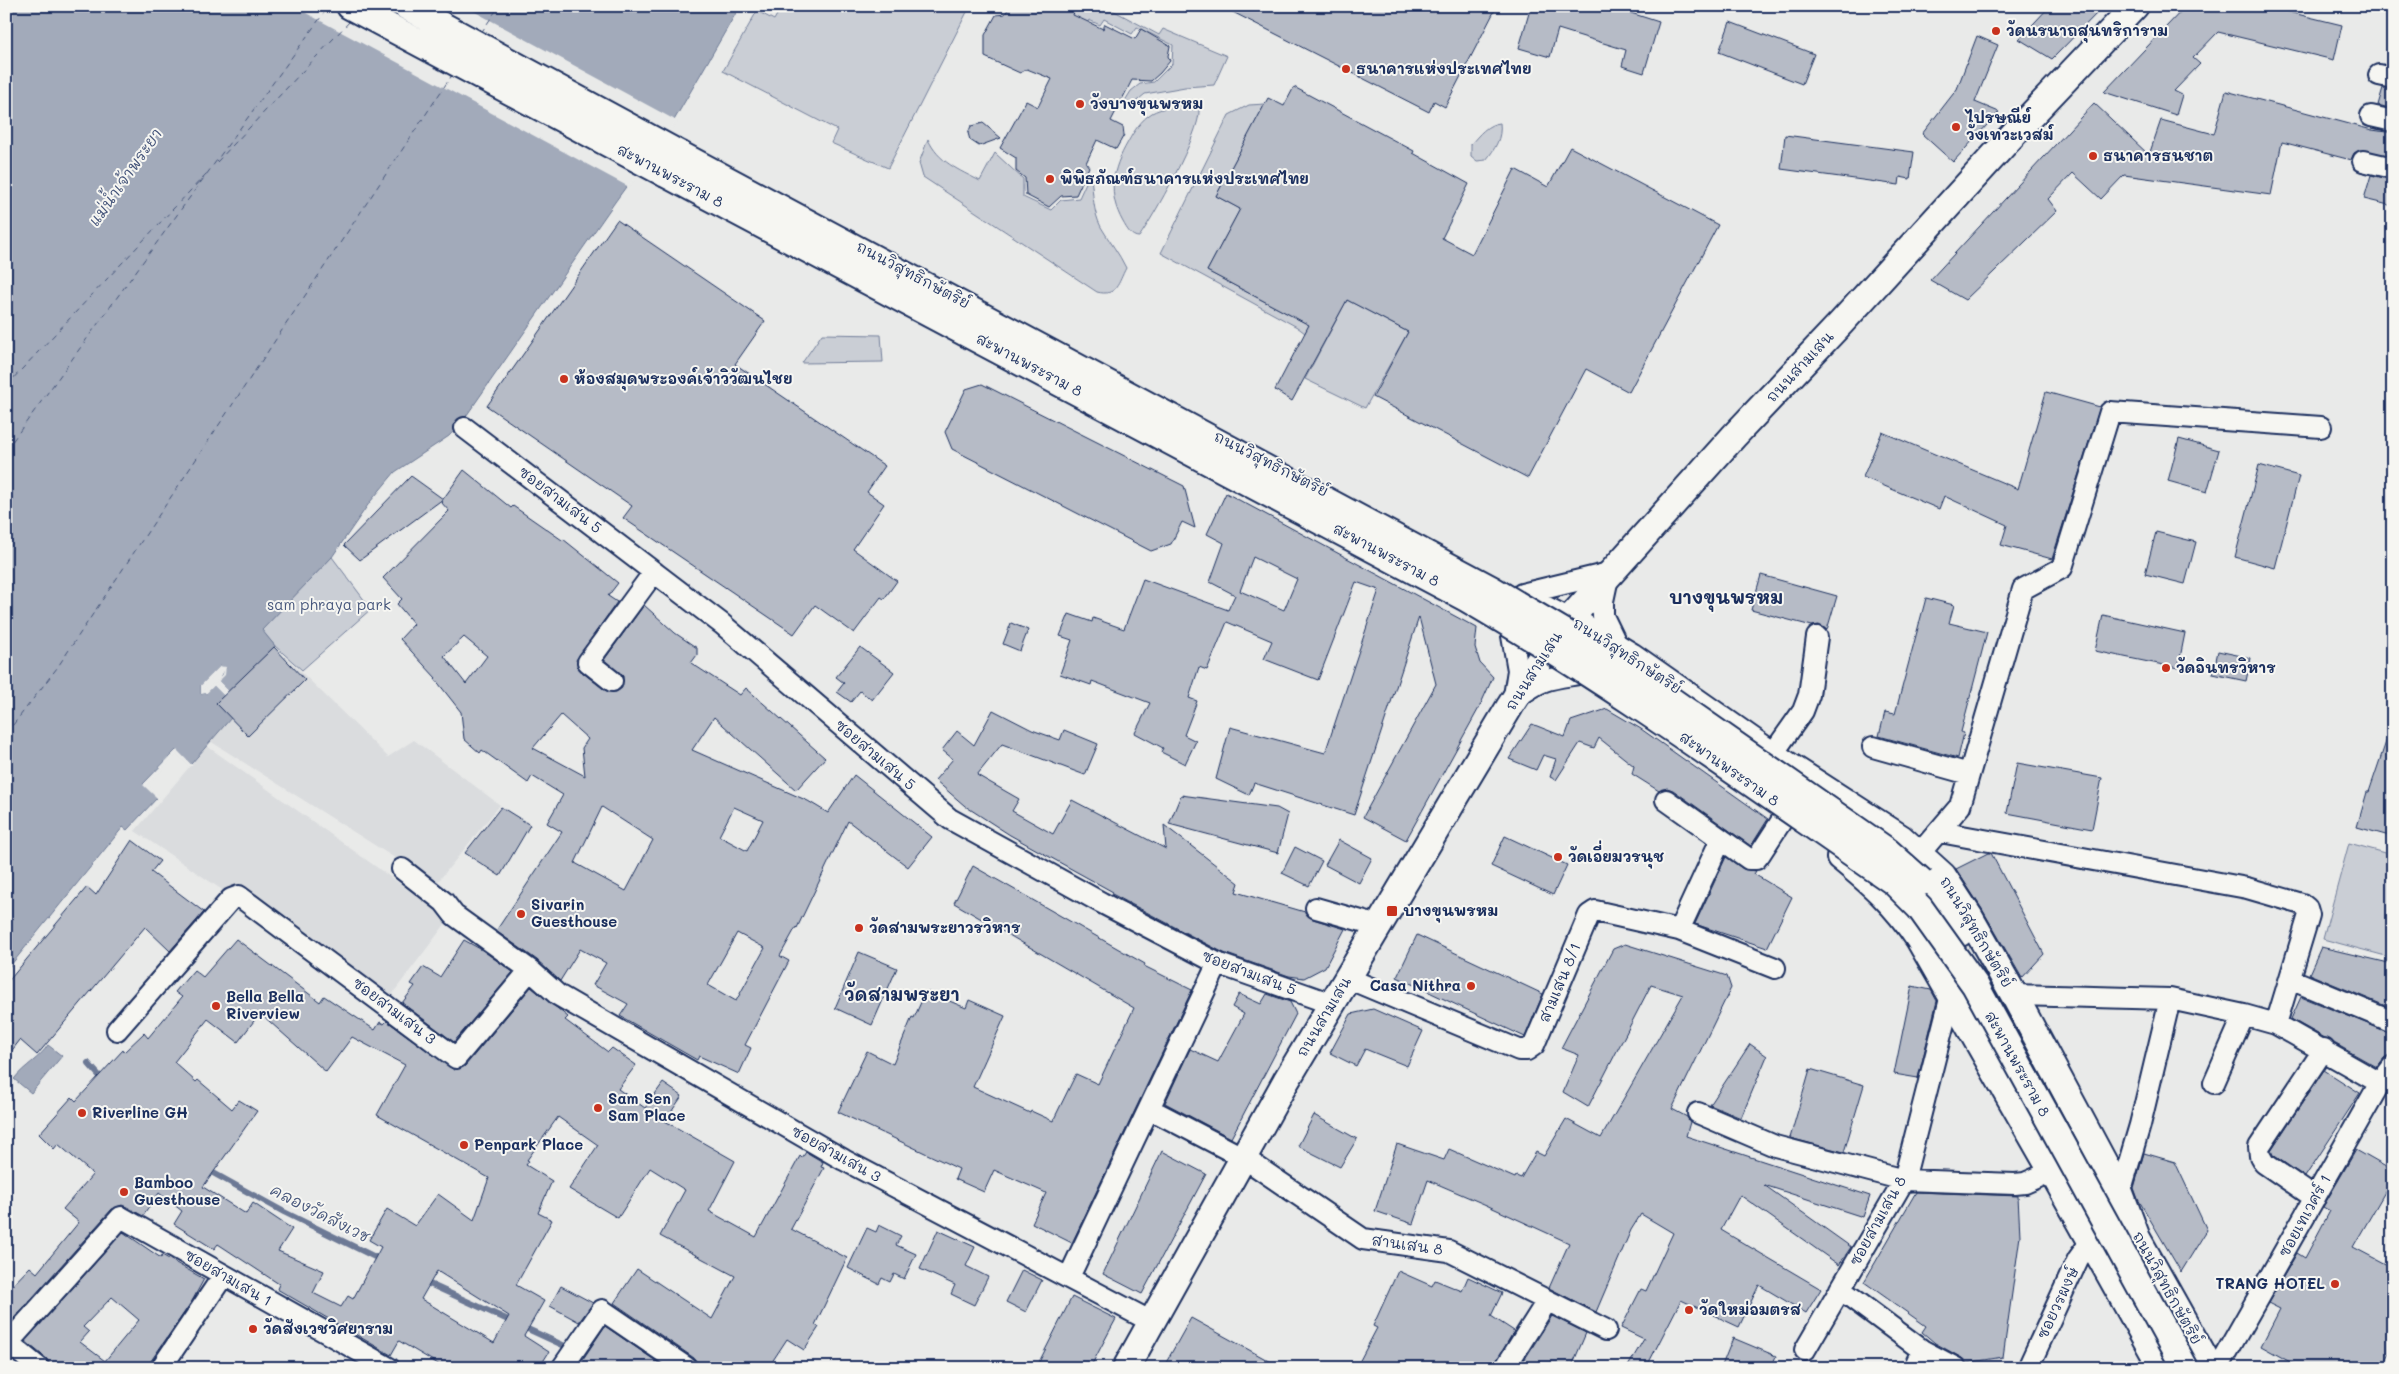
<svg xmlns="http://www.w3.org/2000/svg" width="2399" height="1374" font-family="Mali,'Playpen Sans Thai',sans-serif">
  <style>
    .built { fill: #dadcde }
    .green { fill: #caced5; stroke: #727e9a }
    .water { fill: #a2aaba; stroke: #6c7995 }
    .pier { fill: #e9eae9 }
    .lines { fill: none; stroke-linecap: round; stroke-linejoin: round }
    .stream { stroke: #6c7995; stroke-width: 6 }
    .ferry { stroke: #44547a; stroke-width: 1; stroke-dasharray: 6 5; stroke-linecap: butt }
    .building { fill: #b6bbc6; stroke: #1b2f5e; fill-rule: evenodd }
    .minor-casing { stroke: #1b2f5e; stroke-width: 24 }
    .major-casing { stroke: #1b2f5e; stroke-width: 30 }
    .minor { stroke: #f6f6f2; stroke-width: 20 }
    .major { stroke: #f6f6f2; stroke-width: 26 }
    .major-bridge-casing { stroke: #1b2f5e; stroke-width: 30; stroke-linecap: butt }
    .major-bridge { stroke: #f6f6f2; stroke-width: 26 }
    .poi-dot { fill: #c8321e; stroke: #f6f6f2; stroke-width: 2 }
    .labels { text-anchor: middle; stroke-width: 4; stroke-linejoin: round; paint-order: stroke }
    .poi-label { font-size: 15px; font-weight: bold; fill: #1b2f5e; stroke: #f6f6f2; text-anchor: start }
    .street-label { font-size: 15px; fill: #1b2f5e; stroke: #f6f6f2 }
    .park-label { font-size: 15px; fill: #47577c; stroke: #f6f6f2 }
    .water-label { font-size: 16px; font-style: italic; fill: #44547a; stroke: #f6f6f2 }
    .quarter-label { font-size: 18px; font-weight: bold; fill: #1b2f5e; stroke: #f6f6f2 }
  </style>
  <rect width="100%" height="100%" fill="#e9eae9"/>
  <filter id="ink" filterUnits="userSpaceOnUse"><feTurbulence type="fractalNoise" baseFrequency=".02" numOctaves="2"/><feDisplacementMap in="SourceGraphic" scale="10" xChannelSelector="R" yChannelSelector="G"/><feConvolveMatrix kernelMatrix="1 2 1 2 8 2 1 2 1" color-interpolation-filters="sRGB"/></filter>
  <g filter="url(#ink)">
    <path class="built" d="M286 657 388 757 414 740 500 805 436 884 210 741Z
      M207 746 449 919 387 1001 135 831Z"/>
    <path class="green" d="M782 6H970L888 168 831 143 837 130 723 71 757 11 774 20Z
      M1076 6H1105L1159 35 1163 29 1227 56 1214 85 1185 87 1145 94 1127 109 1123 104 1131 91 1140 84 1154 82 1172 64 1173 45 1137 27 1132 34 1104 19 1100 25 1089 20 1074 43 1061 36Z
      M1265 104 1216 196 1240 209 1207 271 1309 325 1305 333 1297 327 1161 253 1229 115 1249 105Z
      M1182 105 1193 106 1199 110C1201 132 1153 218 1139 237 1131 237 1127 229 1123 222 1107 193 1112 170 1128 142 1134 131 1141 120 1152 113 1161 108 1172 107 1182 105Z
      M1500 123C1502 138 1495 149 1486 160L1477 161 1471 156V144C1479 135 1487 124 1500 123Z
      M928 139C938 162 959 170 980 181L995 153 1023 179V197L1051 210 1061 200 1079 198 1089 176H1091C1093 193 1093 212 1101 227 1109 241 1119 253 1126 268 1118 283 1117 297 1097 292L923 177 919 163Z
      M1347 300 1408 332 1365 408 1305 379Z
      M822 334 881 335 883 362 802 363Z
      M332 557 371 609 302 670 275 646 261 630Z
      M2349 843 2393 855V958L2323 939Z"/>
    <path class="water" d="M6 6H740L673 122 615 202 462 422 449 436 395 472 370 502 332 557 262 630 275 646 229 691 219 681 226 668 220 666 201 685V694L207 693 214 686 224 696 216 703 231 718 191 764 176 750 143 784 157 798 127 830 123 827 6 971Z
      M48 1045 62 1056 31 1093 14 1079C25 1065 39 1059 48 1045Z"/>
    <path class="pier" d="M293 6H464L677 121 629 187Z
      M220 666 226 667 225 675 219 681 229 691 227 693 217 682 223 674 224 669H221L204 686V691L214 684 225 694 224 696 214 686 207 693 201 694V685Z
      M177 750 193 766H190L177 753 147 785 159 796V800L143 785Z"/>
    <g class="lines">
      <path class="stream" d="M88 1063 104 1081
        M206 1169 284 1212 383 1261
        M423 1281 567 1347"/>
      <path class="ferry" d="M481 33 499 6
        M217 162 351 20
        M6 386 207 173
        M6 450 329 6
        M6 734 57 668 452 75"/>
    </g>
    <path class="building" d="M1010 6H1076L1073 15 1103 29 1105 24 1135 39 1141 29 1170 46 1168 56 1170 61 1160 73 1151 81 1132 80 1111 121 1123 127 1124 135 1116 149 1097 140 1086 163 1089 167 1076 195 1061 196 1049 207 1026 195 1025 178 1016 171V158L1000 148 1026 101 1038 107 1052 79 1027 69 1020 73 985 57V35L996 15 1005 14Z
      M1221 6H1497L1445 107 1434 101 1429 112Z
      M1531 6H1609L1659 22 1644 73 1622 66 1626 50 1558 29 1550 57 1519 48Z
      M2050 6H2104L2052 59 2019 39Z
      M2186 6H2264L2342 25 2334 60 2218 32 2193 58 2200 64 2174 91 2182 95 2176 115 2104 92Z
      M1730 22 1814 54 1802 84 1719 52Z
      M1977 36 1998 45 1975 102 1999 112 1953 162 1922 134 1957 89Z
      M1294 87 1414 151 1413 153 1469 184 1442 238 1472 254 1515 169 1548 187 1570 147 1718 225 1629 392 1586 369 1528 478 1373 397 1408 332 1347 300 1292 401 1275 390 1309 325 1207 271 1240 209 1216 196 1268 98 1284 106Z
      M2383 88 2393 90V109L2378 105Z
      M2226 91 2372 130 2393 133V156L2360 150 2354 153 2351 160 2282 142 2271 195 2124 175 2101 199 2073 173 2048 199 2057 211 1965 300 1930 280 2094 103 2149 155 2161 120 2214 134Z
      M983 123 1001 138 979 146 970 140 968 133 971 126Z
      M1785 135 1914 152 1910 179 1900 177 1899 185 1781 169Z
      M2371 175 2393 180V206L2364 199Z
      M617 220 765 321 735 364 885 466 867 492 884 504 853 549 897 581 884 599 881 597 854 633 815 605 794 634 623 518 632 506 487 406Z
      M982 384 1184 486 1195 528 1182 522 1171 544 1151 551 952 449 945 432 966 389Z
      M2046 392 2100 407 2052 559 2001 545 2007 525 1944 496 1939 509 1863 477 1882 432 2018 489Z
      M2179 439 2219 450 2207 492 2168 481Z
      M2259 465 2299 476 2275 568 2235 557Z
      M464 470 511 508 513 506 562 540 563 539 618 583 608 596 617 602 576 660 581 671 605 690 616 692 622 688 623 676 604 660 644 605 675 633 697 648V655L691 663 740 695 746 688 825 758 796 790 714 717 692 750 808 801 828 813 854 775 932 837 908 867 848 821 797 928 796 927 780 956 789 961 745 1045 751 1048 739 1074 699 1056 697 1060 620 1016 628 1004 593 985 606 963 580 949 560 981 537 960 496 931 562 832 547 823 563 795 532 776 528 783 482 750 480 753 464 739 461 712 435 679 436 678 400 639 414 624 397 604 402 599 383 578 449 511 441 502ZM464 637 487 656 466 684 444 656ZM561 715 588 739 582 748 585 776 533 748ZM602 807 653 840 626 891 575 863ZM734 807 763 820 747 851 719 836ZM737 933 765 948 736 1001 708 985Z
      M411 476 443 499 360 560 344 545Z
      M1226 493 1477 628 1475 647 1480 663 1493 677 1479 708 1406 840 1363 817 1436 684 1419 617 1354 815 1254 783 1249 795 1216 779 1230 727 1325 753 1379 590 1356 582 1318 680 1264 659 1272 641 1227 622 1207 670 1199 667 1189 698 1197 701 1184 735 1196 741 1185 764 1161 752 1163 748 1135 733 1150 703 1092 681 1091 685 1060 674 1072 640 1060 636 1069 614 1092 622 1093 618 1124 629 1143 579 1228 610 1235 595 1210 582 1224 543 1207 534ZM1253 557 1297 579 1284 610 1240 591Z
      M2156 532 2196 542 2185 584 2145 574Z
      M1761 575 1837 596 1827 630 1819 625 1812 626 1751 610Z
      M1926 598 1954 605 1949 623 1987 632 1961 732 1964 733 1958 758 1879 736 1885 712 1895 714Z
      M2103 615 2185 633 2178 668 2095 651Z
      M1011 623 1028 630 1020 651 1003 644Z
      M274 647 305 680 248 736 216 703Z
      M860 647 894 672 872 700 860 691 851 702 837 692 844 683 836 677Z
      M2218 651 2251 658 2246 681 2213 674Z
      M1607 709 1641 729 1768 819 1751 846 1673 790 1667 788 1659 791 1632 774 1634 766 1599 738 1594 748 1580 743 1556 780 1550 777 1556 759 1543 755 1536 770 1509 759 1532 724 1565 737 1571 721Z
      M993 710 1032 730 1060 740 1064 730 1098 744 1085 775 1002 744 977 775 1019 799 1012 811 1053 834 1072 800 1166 849 1164 825 1239 883 1236 892 1305 912 1313 919 1345 929 1325 967 1304 978 1289 976 1224 953 1112 894 1113 892 1010 835 965 806 935 780 953 759 942 750 957 731 974 745Z
      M2390 730H2393V837L2357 827 2367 792H2369Z
      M2017 763 2102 778 2092 829 2007 813Z
      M1181 795 1277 808 1288 814 1278 853 1169 824Z
      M501 807 530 825 500 876 465 853Z
      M1505 836 1567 865 1553 895 1491 866Z
      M132 840 160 861 151 872 204 912 170 951 145 927 37 1055 20 1040 6 1058V984L87 887 96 895Z
      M1339 840 1372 858 1359 883 1325 865Z
      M1295 847 1322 861 1309 886 1282 873Z
      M1988 853H1991L2044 954 2022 978 1982 909 1956 869Z
      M1726 857 1743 869 1756 871 1754 874 1792 897 1767 948 1695 924Z
      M973 866 1145 964 1144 966 1192 990 1072 1243 1032 1223 1046 1193 994 1170 984 1192 955 1179 959 1169 838 1112 867 1051 893 1064 912 1017 914 1018 926 991 966 1008 969 1000 1005 1016 973 1087 1030 1113 1031 1111 1053 1121 1076 1074 1098 1084 1134 1008 954 903Z
      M1417 935 1543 994 1525 1037 1397 977Z
      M236 939 320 1002 324 996 375 1030 380 1022 384 1024 387 1021 454 1070 465 1066 531 987 568 1017 565 1020 608 1052 612 1048 636 1065 618 1089 645 1108 663 1083 682 1096 665 1121 735 1161 709 1211 756 1237 800 1156 802 1158 806 1152 823 1162 821 1167 824 1168 791 1229 847 1258 815 1325 819 1327 804 1350 787 1339 768 1368H699L694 1358 614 1303 637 1269 712 1319 735 1276 660 1236 685 1190 650 1168 618 1218 569 1189 598 1145 558 1117 527 1160 529 1161 526 1165 552 1181 538 1213 552 1220 516 1285 544 1301 524 1336 549 1352 539 1368H445L399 1341 391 1355 277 1289 279 1284 218 1244 214 1249 174 1224 182 1211 159 1193 143 1216 122 1205 112 1209 6 1327V1292L30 1267 37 1273 79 1222 63 1209 93 1174 58 1144 54 1149 39 1134 72 1097 76 1101 123 1050 124 1052 144 1033 148 1038 182 997 175 992 194 970 203 977ZM260 1013 326 1072 352 1037 405 1065 377 1115 489 1178 474 1220 438 1194 415 1226 387 1209 369 1240 381 1247 353 1299 348 1296 341 1307 313 1293 324 1271 278 1251 292 1229 253 1203 246 1214 203 1187 257 1111 239 1100 232 1109 198 1080 196 1082 174 1062 208 1019 238 1042ZM437 1271 509 1316 494 1343 421 1299Z
      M464 940 482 950 513 972 454 1042 402 1003 415 986 411 984 423 967 440 977Z
      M1625 944 1727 976 1731 988 1672 1109 1687 1117 1690 1122 1686 1136 1870 1196 1863 1217 1764 1185 1851 1247 1839 1265 1740 1195 1721 1230 1821 1289 1806 1313 1759 1285 1739 1327 1681 1300 1646 1368H1627L1644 1339 1621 1328 1641 1289 1646 1291 1673 1233 1641 1214 1631 1230 1596 1312 1549 1288 1569 1243 1484 1204 1428 1180 1413 1224 1375 1211 1397 1144 1444 1160 1449 1149 1515 1178 1516 1176 1521 1178 1536 1152 1544 1156 1566 1119 1601 1138 1683 995 1651 985 1588 1107 1563 1092 1579 1055 1561 1048 1613 949Z
      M2321 947 2393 964V1009L2309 974Z
      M859 952 897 968 872 1025 835 1008Z
      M1912 986 1931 990 1937 1001 1918 1078 1894 1074Z
      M1239 994 1261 1004 1267 994 1290 1002 1296 1014 1231 1138 1165 1103 1190 1049 1218 1062 1244 1014 1232 1007Z
      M2301 997 2393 1034 2391 1055 2384 1058 2377 1067 2291 1019Z
      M1373 1009 1423 1031 1407 1066 1365 1049 1356 1066 1330 1053 1351 1014Z
      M1750 1044 1767 1056 1741 1118 1710 1105Z
      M1810 1069 1864 1085 1844 1152 1790 1138Z
      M2324 1070 2360 1093 2305 1177 2273 1155 2271 1150Z
      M1314 1115 1357 1139 1340 1167 1298 1146Z
      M2356 1150 2393 1171V1178L2353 1247 2393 1268V1347L2381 1368H2301L2261 1346 2280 1309 2268 1303 2297 1253 2305 1258 2330 1211 2323 1207Z
      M1162 1151 1206 1174 1142 1294 1103 1274Z
      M2144 1153 2175 1162 2207 1230 2181 1272 2138 1199 2134 1188Z
      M1916 1192 2018 1196 2020 1236 2003 1357 1966 1363 1962 1358 1935 1343 1922 1332 1926 1326 1864 1282Z
      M879 1225 901 1236 896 1245 916 1254 904 1279 894 1274 890 1282 882 1278 879 1284 848 1268 867 1228 876 1232Z
      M938 1230 975 1247 966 1266 988 1277 974 1305 951 1294 955 1285 920 1269Z
      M123 1232 161 1258 162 1255 204 1279 191 1303 146 1368H51L47 1359 25 1341ZM112 1297 139 1320 105 1361 80 1342 89 1332 83 1327Z
      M1022 1270 1042 1280 1026 1312 1006 1302Z
      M1398 1271 1432 1286 1435 1280 1462 1291 1468 1277 1502 1293 1491 1316 1514 1331 1493 1368H1356L1377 1328 1373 1326Z
      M561 1286 593 1303 579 1322 550 1306Z
      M1072 1297 1116 1319 1110 1330 1090 1368H1036Z
      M1552 1316 1586 1333 1571 1368H1536L1523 1362Z
      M1191 1318 1282 1368H1163Z
      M605 1326 666 1368H577Z
      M1733 1338 1776 1356 1771 1368H1721Z"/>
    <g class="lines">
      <defs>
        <path id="minor" d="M2379 75 2393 78
          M2371 116 2393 121
          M2363 161 2393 168
          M465 428 722 624 950 819 1102 903 1219 964 1332 1004
          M1522 594 1609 573 1603 601V616L1619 649
          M1525 596 1570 619
          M1512 636 1518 670 1514 696
          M612 681 588 662 654 572
          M1519 696C1544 678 1549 679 1579 674
          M1873 747 1969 774
          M1772 755 1803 711 1809 695 1817 637
          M1666 800 1749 859H1756L1760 854 1784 817
          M1940 832 2247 888 2302 904 2307 908 2309 915 2276 1024
          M1920 853 1960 806 2023 589 2062 568 2110 412 2321 427
          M402 869 444 902 454 915 530 970 558 995 844 1160 1152 1322
          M1316 908 1379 926
          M1679 930 1721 839
          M1347 978 1519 1050H1527L1534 1045 1589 915 1595 911 1679 930 1775 968
          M2290 979 2393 1022
          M2014 995 2170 999 2244 1015 2276 1024 2380 1083
          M117 1030 231 899 239 896 456 1058 530 970
          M2214 1083 2244 1015
          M1150 1109 1244 1158 1363 1239 1449 1251 1606 1330
          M1698 1113 1775 1146 1904 1180 2015 1184 2025 1183 2052 1171
          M2120 1193 2140 1125 2170 999
          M2315 1198 2264 1163 2260 1156 2259 1147 2324 1049
          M1069 1277 1218 963
          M1840 1289 1922 1350 1956 1368
          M6 1341 39 1368
          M8 1343 121 1217 389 1368
          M1805 1350 1904 1180 1951 995
          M161 1368 223 1276
          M562 1368 602 1310 687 1368
          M1505 1368 1547 1301
          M1914 1368 1922 1350
          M2028 1368 2078 1259 2091 1241
          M2218 1368 2380 1083 2393 1066"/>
        <path id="major" d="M350 6 666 174
          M406 6 679 154
          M1570 619 1631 656 1772 755 1901 838 1943 876 1969 916 2014 995 2120 1193 2137 1238 2210 1368
          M1840 857C1873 884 1895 903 1919 939L2052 1171 2162 1368
          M1922 882 1953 920 1960 933
          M1126 1368 1286 1081 1510 706 1557 633 1734 436 1841 323 2021 126 2135 6"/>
      </defs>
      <use href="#minor" class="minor-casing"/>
      <use href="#major" class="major-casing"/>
      <use href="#minor" class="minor"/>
      <use href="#major" class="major"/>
      <defs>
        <path id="major-bridge" d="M679 154 1491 589 1629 671 1887 851 1922 882
          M666 174 1466 598C1614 684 1753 785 1894 882L1920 908 1975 985 2185 1368"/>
      </defs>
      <use href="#major-bridge" class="major-bridge-casing"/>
      <use href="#major-bridge" class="major-bridge"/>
    </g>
  </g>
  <g class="poi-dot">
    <circle cx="1996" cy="31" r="5"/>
    <circle cx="1346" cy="69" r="5"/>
    <circle cx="1080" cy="104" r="5"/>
    <circle cx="1956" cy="127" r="5"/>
    <circle cx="2093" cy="156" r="5"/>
    <circle cx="1050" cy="179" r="5"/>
    <circle cx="564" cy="379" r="5"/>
    <circle cx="2166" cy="668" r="5"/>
    <circle cx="1558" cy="857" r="5"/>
    <rect x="1386" y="905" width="12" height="12" rx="2.5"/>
    <circle cx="521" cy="914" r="5"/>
    <circle cx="859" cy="928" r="5"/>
    <circle cx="1471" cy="986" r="5"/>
    <circle cx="216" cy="1006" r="5"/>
    <circle cx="598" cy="1108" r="5"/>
    <circle cx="82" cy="1113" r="5"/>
    <circle cx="464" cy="1145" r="5"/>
    <circle cx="124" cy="1192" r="5"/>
    <circle cx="2335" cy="1284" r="5"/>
    <circle cx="1689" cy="1310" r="5"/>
    <circle cx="253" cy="1329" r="5"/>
  </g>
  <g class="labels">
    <g class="poi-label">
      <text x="2006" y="36">วัดนรนาถสุนทริการาม</text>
      <text x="1356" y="74">ธนาคารแห่งประเทศไทย</text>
      <text x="1090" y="109">วังบางขุนพรหม</text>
      <text x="1966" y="123">ไปรษณีย์<tspan x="1966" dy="17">วังเทวะเวสม์</tspan></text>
      <text x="2103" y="161">ธนาคารธนชาต</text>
      <text x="1060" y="184">พิพิธภัณฑ์ธนาคารแห่งประเทศไทย</text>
      <text x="574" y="384">ห้องสมุดพระองค์เจ้าวิวัฒนไชย</text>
      <text x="2176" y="673">วัดอินทรวิหาร</text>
      <text x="1568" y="862">วัดเอี่ยมวรนุช</text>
      <text x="531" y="910">Sivarin<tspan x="531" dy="17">Guesthouse</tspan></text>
      <text x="1403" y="916">บางขุนพรหม</text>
      <text x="869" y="933">วัดสามพระยาวรวิหาร</text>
      <text x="1461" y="991" text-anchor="end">Casa Nithra</text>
      <text x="226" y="1002">Bella Bella<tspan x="226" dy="17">Riverview</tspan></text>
      <text x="608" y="1104">Sam Sen<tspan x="608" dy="17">Sam Place</tspan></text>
      <text x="92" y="1118">Riverline GH</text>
      <text x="474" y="1150">Penpark Place</text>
      <text x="134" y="1188">Bamboo<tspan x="134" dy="17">Guesthouse</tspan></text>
      <text x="2325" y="1289" text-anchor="end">TRANG HOTEL</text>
      <text x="1699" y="1315">วัดใหม่อมตรส</text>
      <text x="263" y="1334">วัดสังเวชวิศยาราม</text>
    </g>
    <g class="street-label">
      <text transform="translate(670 176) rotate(28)" y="5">สะพานพระราม 8</text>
      <text transform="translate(913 275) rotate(28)" y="5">ถนนวิสุทธิกษัตริย์</text>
      <text transform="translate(1029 365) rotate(28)" y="5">สะพานพระราม 8</text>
      <text transform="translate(1800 367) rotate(-47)" y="5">ถนนสามเสน</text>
      <text transform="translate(1271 464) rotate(27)" y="5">ถนนวิสุทธิกษัตริย์</text>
      <text transform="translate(560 500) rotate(37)" y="5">ซอยสามเสน 5</text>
      <text transform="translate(1386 555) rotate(28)" y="5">สะพานพระราม 8</text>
      <text transform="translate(1627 656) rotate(33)" y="5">ถนนวิสุทธิกษัตริย์</text>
      <text transform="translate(1534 671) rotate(-57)" y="5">ถนนสามเสน</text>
      <text transform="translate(875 755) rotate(40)" y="5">ซอยสามเสน 5</text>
      <text transform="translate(1729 769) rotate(35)" y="5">สะพานพระราม 8</text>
      <text transform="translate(1976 932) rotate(59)" y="5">ถนนวิสุทธิกษัตริย์</text>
      <text transform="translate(1249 973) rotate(21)" y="5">ซอยสามเสน 5</text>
      <text transform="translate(1560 983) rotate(-67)" y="5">สามเสน 8/1</text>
      <text transform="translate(394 1011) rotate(37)" y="5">ซอยสามเสน 3</text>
      <text transform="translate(1324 1017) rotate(-59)" y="5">ถนนสามเสน</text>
      <text transform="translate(2017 1064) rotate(61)" y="5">สะพานพระราม 8</text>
      <text transform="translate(836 1154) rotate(29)" y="5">ซอยสามเสน 3</text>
      <text transform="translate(2305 1216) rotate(-61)" y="5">ซอยเทเวศร์ 1</text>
      <text transform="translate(1878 1221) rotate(-61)" y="5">ซอยสามเสน 8</text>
      <text transform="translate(1407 1245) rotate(8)" y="5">สานเสน 8</text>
      <text transform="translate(228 1278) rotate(30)" y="5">ซอยสามเสน 1</text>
      <text transform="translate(2167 1288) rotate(61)" y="5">ถนนวิสุทธิกษัตริย์</text>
      <text transform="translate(2058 1303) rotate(-65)" y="5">ซอยวรผงษ์</text>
    </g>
    <g class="park-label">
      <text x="329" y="610">sam phraya park</text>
    </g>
    <g class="water-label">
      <text transform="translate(125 177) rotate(-55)" y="6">แม่น้ำเจ้าพระยา</text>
      <text transform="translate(320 1213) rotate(27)" y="6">คลองวัดสังเวช</text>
    </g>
    <g class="quarter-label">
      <text x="1726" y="604">บางขุนพรหม</text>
      <text x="902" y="1001">วัดสามพระยา</text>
    </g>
  </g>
  <rect width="2399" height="1374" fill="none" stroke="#f6f6f2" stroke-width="25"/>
  <rect x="12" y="12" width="2374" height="1349" fill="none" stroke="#1b2f5e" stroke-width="2" filter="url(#ink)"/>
</svg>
